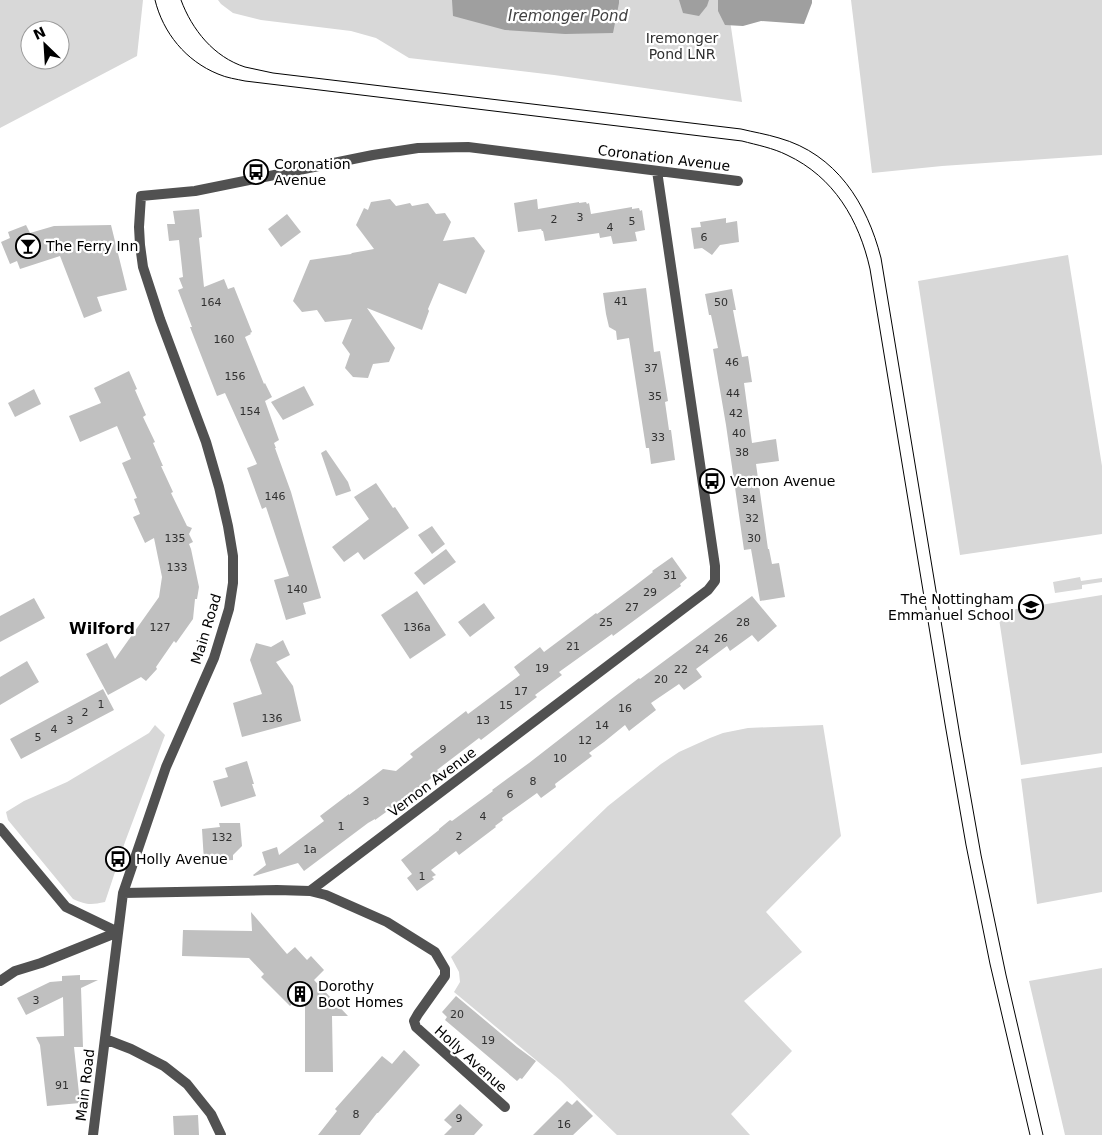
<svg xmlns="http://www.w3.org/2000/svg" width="1102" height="1135" font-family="'DejaVu Sans',sans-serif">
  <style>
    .green { fill: #d8d8d8; fill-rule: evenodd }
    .water { fill: #9f9f9f }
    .building { fill: #c0c0c0 }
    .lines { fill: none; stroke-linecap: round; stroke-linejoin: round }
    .minor { stroke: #515151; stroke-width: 10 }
    .tram { stroke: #000; stroke-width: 1 }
    .labels { text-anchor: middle; stroke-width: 4.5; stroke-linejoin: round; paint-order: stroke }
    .number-label { font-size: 11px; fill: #303030 }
    .park-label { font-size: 14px; fill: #2f2f2f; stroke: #fff }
    .street-label { font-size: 14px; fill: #000; stroke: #fff }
    .poi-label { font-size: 14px; fill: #000; stroke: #fff; text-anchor: start }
    .water-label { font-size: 15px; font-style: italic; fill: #404040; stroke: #fff }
    .quarter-label { font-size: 16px; font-weight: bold; fill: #000; stroke: #fff }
  </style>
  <rect width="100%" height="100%" fill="#fff"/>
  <path class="green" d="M0 0H143L137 56 0 128ZM30 30H60V60H30Z
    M218 0H727L742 102 554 75 409 58 376 38 351 31 261 20 233 13 221 4Z
    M851 0H1102V155L942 166 872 173Z
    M1068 255 1102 466V534L960 555 918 281Z
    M1080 577 1081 581 1102 578V582L1082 585V589L1055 593 1053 582Z
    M1102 595V753L1021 765 998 612Z
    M155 725 165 735 125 842 105 902C91 905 86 905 73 899L8 820 6 812 24 801 67 782 134 742 149 733Z
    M823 725 841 836 766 912 802 952 744 1001 792 1051 731 1114 750 1135H617L560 1080 454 992 460 982 459 972 451 957 608 806 661 764 679 752 710 738 723 733 748 728Z
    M1102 767V892L1037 904 1021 779Z
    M1102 968V1135H1065L1029 981Z"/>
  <path class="water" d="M452 0H619V3L613 33 565 34 505 30 453 16Z
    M679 0H709L707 6 699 16 683 13Z
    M718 0H812V3L804 24 761 21 743 26 725 25 718 11Z"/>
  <path class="building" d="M390 199 396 206 410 203 412 206 428 203 436 214 445 213 451 222 443 241 474 237 485 251 466 294 439 283 428 309 429 311 422 330 367 308 395 348 389 362 373 364 368 378 353 377 345 368 350 354 342 343 352 319 325 322 317 310 302 312 293 301 310 260 351 254 352 253 374 249 356 225 364 208 368 210 371 202Z
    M537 199 538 209 579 202V203L586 202 587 204 589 203 591 214 632 207V209L639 208 640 211 642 210 645 230 635 232 637 241 613 244 611 236 600 238 599 233 545 241 543 231H542L541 229 518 232 514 203Z
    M199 209 202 237 199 238 204 287 224 279 228 289 234 287 252 332 250 333 251 334 245 337 264 384 265 383 272 397 265 401 279 440 274 443 276 448H275L291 492 321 598 303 603 306 614 286 620 274 580 289 576 266 507 262 509 247 468 257 464 225 393 217 396 190 327H192L178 290 183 288 179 278 183 277 179 240 169 241 167 224H175L173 211Z
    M287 214 301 232 281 247 268 229Z
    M726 218V223L737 221 739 242 720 245 712 255 702 248 694 249 691 228 701 227 700 222Z
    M26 225 30 233 54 226 111 225 127 290 97 297 102 311 84 318 60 256 20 269 17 261 10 264 1 242 10 238 8 232Z
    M646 288 654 352 660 351 668 401 665 402 669 430H671L675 460 651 464 649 448H646L629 338 617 340 616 331 609 327 606 314 603 293Z
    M732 289 736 310H733L742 357 748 356 752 382 744 383 752 443 776 439 779 461 756 464 768 549H769L772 564 779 563 785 597 760 601 751 549 744 550 726 425 713 349 718 348 711 315H709L705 294Z
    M129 371 137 389 135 390 146 415 143 417 155 442 153 443 163 466H161L173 492 171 493 187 526 192 528 189 534 193 542 189 544 191 549 199 587 197 599H195L193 619 176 643 174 641 156 667 157 669 146 681 141 677 108 695 86 654 107 643 115 659 159 597 162 577 154 538 145 543 133 517 140 514 134 499 137 498 122 463 131 459 117 426 80 442 69 416 101 403 94 388Z
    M304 386 314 405 283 420 271 402Z
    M34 389 41 404 15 417 8 403Z
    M326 450 348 482 351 491 336 496 321 453Z
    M376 483 393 508 395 507 409 528 364 560 358 552 344 562 332 547 369 519 354 497Z
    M432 526 445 544 432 554 418 535Z
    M446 549 456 562 424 585 414 573Z
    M672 557 687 578 680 584 681 586 613 636 612 634 559 672 562 675 535 695 537 697 481 740 479 738 437 770 439 772 407 797 375 820V819L368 823 304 871 298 863 254 876 253 875 266 865 262 852 277 847 279 855 324 821 320 816 349 794V795L383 769 396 771 413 757 410 754 466 711 468 714 520 675 514 667 540 647 544 652 596 613 597 614 632 588 653 572 652 571Z
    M417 591 446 635 410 659 381 615Z
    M752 596 777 626 758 642 752 635 730 651 727 646 696 669 702 677 684 690 679 684 651 703 656 710 629 731 625 725 604 742 589 753 592 756 555 784 556 787 541 798 537 793 502 818 503 820 495 826 496 827 459 855 456 851 431 870 436 875 432 877 434 879 417 891 407 878 412 874 401 860 439 830V829L450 820 452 821 493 791 492 790 529 763 610 700 639 678 640 679Z
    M34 598 45 618 0 642V616Z
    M484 603 495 618 470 637 458 622Z
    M283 640 290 655 276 662 293 686 301 721 242 737 233 703 262 694 250 660 256 643 271 647Z
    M27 661 39 682 0 705V677Z
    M103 689 114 710 21 759 10 739Z
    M247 761 254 784H252L256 796 221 807 213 781 228 777 225 768Z
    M219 823H240L242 846 233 855V860L204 862 202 829 220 827Z
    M251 912 287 954 295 947 307 960 311 956 324 970 314 980 348 1016H332L333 1072H305V990L290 1006 261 977 264 974 249 958 182 956 183 930 252 931Z
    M80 975V980H98L81 988 83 1047H74L80 1103 47 1106 40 1045 36 1037 64 1036 63 997 26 1015 17 998 50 982 62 981V976Z
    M456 996 517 1047 536 1061 522 1079 520 1078 517 1081 445 1020 447 1017 442 1012Z
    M404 1050 420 1065 378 1113H377L360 1135H318L337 1111 335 1109 382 1056 392 1064Z
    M577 1100 593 1116 573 1135H533L567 1101 572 1105Z
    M460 1104 483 1125 474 1135H444L452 1127 444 1120Z
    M198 1115 199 1135H174L173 1116Z"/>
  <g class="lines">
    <path class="minor" d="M0 828 66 907 118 932
      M310 891 708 590 715 581V566L657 171
      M123 893 277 890 310 891 326 895 387 922 435 952 445 969V976L418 1014 414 1021 416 1027 505 1107
      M0 981 15 971 41 963 118 932
      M105 1039 131 1049 164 1066 187 1084 211 1114 221 1135
      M93 1135 123 893 166 767 214 658 229 609 233 583V556L228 526 219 487 206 442 160 319 143 267 140 245 139 227 141 196 195 191 373 155 418 148 468 147 738 181"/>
    <path class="tram" d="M155 0C163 33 186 61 218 74 227 78 236 79 245 81L742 141C757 145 773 148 787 155 834 177 859 220 870 269L945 724 966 845 990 964 1030 1135
      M181 0C192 30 214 57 245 67 254 69 264 71 273 73L741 129C753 132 766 134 779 138 836 154 867 203 881 258L960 736 981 855 1006 975 1043 1135"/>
  </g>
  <defs>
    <symbol id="bus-ring" viewBox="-11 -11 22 22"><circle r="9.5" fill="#fff" stroke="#000" stroke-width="1.5"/><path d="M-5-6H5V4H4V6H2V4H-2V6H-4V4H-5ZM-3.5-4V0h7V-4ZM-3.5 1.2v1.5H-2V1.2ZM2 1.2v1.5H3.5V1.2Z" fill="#000"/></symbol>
    <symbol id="bar-ring" viewBox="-11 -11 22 22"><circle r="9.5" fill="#fff" stroke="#000" stroke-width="1.5"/><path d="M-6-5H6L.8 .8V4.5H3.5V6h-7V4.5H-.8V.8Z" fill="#000"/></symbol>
    <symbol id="school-ring" viewBox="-11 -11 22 22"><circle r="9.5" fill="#fff" stroke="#000" stroke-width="1.5"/><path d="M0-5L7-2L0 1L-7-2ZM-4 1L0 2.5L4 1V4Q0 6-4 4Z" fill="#000"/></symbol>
    <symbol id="building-ring" viewBox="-11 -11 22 22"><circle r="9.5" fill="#fff" stroke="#000" stroke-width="1.5"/><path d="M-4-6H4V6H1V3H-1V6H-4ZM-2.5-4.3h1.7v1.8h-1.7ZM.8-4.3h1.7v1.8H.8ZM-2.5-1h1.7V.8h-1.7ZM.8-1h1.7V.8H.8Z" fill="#000"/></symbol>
  </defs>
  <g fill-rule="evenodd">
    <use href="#bus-ring" x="242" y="158" width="28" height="28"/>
    <use href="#bar-ring" x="14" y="232" width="28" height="28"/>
    <use href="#bus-ring" x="698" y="467" width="28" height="28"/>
    <use href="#school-ring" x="1017" y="593" width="28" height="28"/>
    <use href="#bus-ring" x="104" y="845" width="28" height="28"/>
    <use href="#building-ring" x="286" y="980" width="28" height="28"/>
  </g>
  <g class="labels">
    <g class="number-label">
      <text x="580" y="221">3</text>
      <text x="554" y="223">2</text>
      <text x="632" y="225">5</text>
      <text x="610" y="231">4</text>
      <text x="704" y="241">6</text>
      <text x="621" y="305">41</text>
      <text x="211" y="306">164</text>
      <text x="721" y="306">50</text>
      <text x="224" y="343">160</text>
      <text x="732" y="366">46</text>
      <text x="651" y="372">37</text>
      <text x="235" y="380">156</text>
      <text x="733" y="397">44</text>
      <text x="655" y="400">35</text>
      <text x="250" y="415">154</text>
      <text x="736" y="417">42</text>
      <text x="739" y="437">40</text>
      <text x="658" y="441">33</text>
      <text x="742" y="456">38</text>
      <text x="275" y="500">146</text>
      <text x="749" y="503">34</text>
      <text x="752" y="522">32</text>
      <text x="175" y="542">135</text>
      <text x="754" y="542">30</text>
      <text x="177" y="571">133</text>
      <text x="670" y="579">31</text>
      <text x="297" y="593">140</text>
      <text x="650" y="596">29</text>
      <text x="632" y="611">27</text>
      <text x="606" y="626">25</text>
      <text x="743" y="626">28</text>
      <text x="160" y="631">127</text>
      <text x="417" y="631">136a</text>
      <text x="721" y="642">26</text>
      <text x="573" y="650">21</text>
      <text x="702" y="653">24</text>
      <text x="542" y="672">19</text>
      <text x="681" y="673">22</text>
      <text x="661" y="683">20</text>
      <text x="521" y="695">17</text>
      <text x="101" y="708">1</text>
      <text x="506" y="709">15</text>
      <text x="625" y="712">16</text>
      <text x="85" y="716">2</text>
      <text x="272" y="722">136</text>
      <text x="70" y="724">3</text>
      <text x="483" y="724">13</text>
      <text x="602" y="729">14</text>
      <text x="54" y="733">4</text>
      <text x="38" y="741">5</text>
      <text x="585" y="744">12</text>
      <text x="443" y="753">9</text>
      <text x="560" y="762">10</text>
      <text x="533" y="785">8</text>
      <text x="510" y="798">6</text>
      <text x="366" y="805">3</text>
      <text x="483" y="820">4</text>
      <text x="341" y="830">1</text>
      <text x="459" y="840">2</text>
      <text x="222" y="841">132</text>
      <text x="310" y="853">1a</text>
      <text x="422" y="880">1</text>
      <text x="36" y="1004">3</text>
      <text x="457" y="1018">20</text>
      <text x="488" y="1044">19</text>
      <text x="62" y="1089">91</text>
      <text x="356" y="1118">8</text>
      <text x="459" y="1122">9</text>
      <text x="564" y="1128">16</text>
    </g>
    <g class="park-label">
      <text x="682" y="43">Iremonger<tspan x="682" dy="16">Pond LNR</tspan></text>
    </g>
    <g class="street-label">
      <text transform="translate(664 158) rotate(7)" y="5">Coronation Avenue</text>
      <text transform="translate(206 629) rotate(-73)" y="5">Main Road</text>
      <text transform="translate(432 782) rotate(-37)" y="5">Vernon Avenue</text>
      <text transform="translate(471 1059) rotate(42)" y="5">Holly Avenue</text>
      <text transform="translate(85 1085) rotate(-83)" y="5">Main Road</text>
    </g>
    <g class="poi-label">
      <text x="274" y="169">Coronation<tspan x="274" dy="16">Avenue</tspan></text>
      <text x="46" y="251">The Ferry Inn</text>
      <text x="730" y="486">Vernon Avenue</text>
      <text x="1014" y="604" text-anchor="end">The Nottingham<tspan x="1014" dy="16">Emmanuel School</tspan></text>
      <text x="136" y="864">Holly Avenue</text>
      <text x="318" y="991">Dorothy<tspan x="318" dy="16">Boot Homes</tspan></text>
    </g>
    <g class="water-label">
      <text x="568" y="21">Iremonger Pond</text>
    </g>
    <g class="quarter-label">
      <text x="102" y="634">Wilford</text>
    </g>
  </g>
  <g transform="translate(45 45) rotate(335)"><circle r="24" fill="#ffffff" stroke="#999999"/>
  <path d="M0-4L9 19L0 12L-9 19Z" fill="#000000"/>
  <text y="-8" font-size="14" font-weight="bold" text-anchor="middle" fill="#000000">N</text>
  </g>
</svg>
